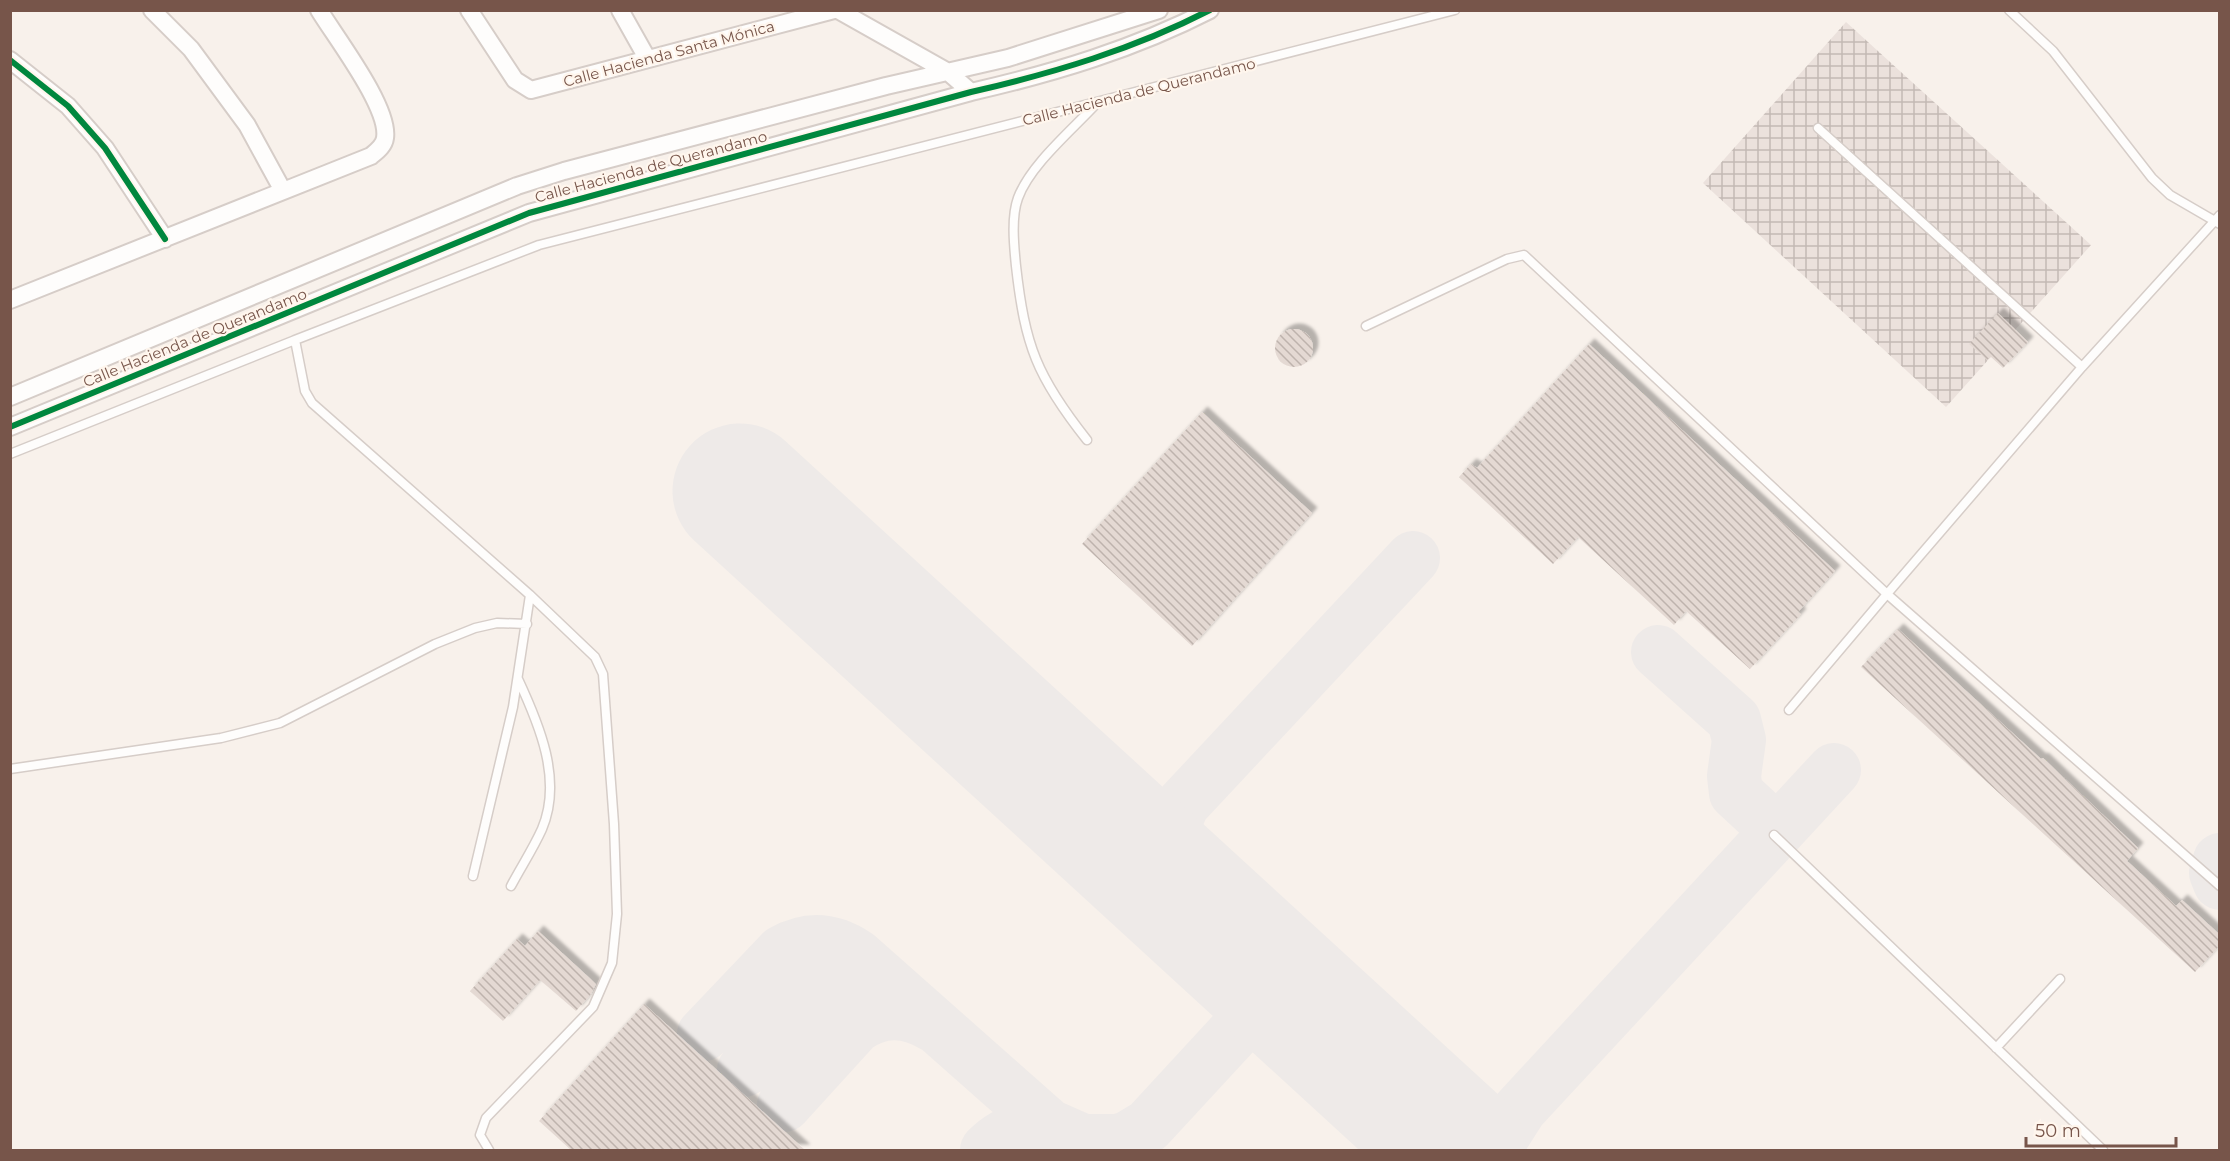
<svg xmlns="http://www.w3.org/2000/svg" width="2230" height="1161" font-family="Montserrat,sans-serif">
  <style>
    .industrial { fill: url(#industrial-grid) }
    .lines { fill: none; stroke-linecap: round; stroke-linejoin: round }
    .taxiway { stroke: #eeeae8; stroke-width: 54 }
    .runway { stroke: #eeeae8; stroke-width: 135 }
    .building { fill: url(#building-back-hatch); filter: url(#shadow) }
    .lane-casing { stroke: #d6cdc8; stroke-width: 11 }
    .street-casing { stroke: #d6cdc8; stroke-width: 20 }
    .lane { stroke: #fefdfc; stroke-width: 8 }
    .street { stroke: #fefdfc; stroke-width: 16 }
    .cycleway-casing { stroke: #fff6ed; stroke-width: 10 }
    .cycleway { stroke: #00873e; stroke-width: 6 }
    .labels { text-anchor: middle; stroke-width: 4.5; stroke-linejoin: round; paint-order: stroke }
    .street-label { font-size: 15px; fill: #77554a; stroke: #fff6ed }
  </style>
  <defs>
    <pattern id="industrial-grid" width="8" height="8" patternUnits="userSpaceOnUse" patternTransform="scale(1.5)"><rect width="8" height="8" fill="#ebe1dc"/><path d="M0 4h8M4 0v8" fill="none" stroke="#c3b9b4"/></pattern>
    <pattern id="building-back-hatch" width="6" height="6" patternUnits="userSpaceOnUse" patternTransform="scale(1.5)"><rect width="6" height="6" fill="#e4d9d3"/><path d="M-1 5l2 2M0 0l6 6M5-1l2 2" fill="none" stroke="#beb3ad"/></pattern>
    <filter id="shadow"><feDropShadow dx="5.5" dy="-5.5" stdDeviation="1.5" flood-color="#0004"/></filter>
  </defs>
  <rect width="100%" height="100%" fill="#f8f1eb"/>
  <path class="industrial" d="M1846 22 2091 245 1946 407 1703 183Z"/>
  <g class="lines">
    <path class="taxiway" d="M1658 652 1734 720 1739 740 1734 776 1736 793 1777 831
      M2220 860 2216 873 2220 883
      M1186 899C1174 866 1166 837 1183 804L1413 558
      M704 1034 782 952C809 937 832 939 857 956L1049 1126 1083 1141H1117
      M744 1070 818 991C837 974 862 968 885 982
      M784 1105 855 1027C882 1008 907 1010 935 1026
      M987 1150C1010 1126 1038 1124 1068 1135
      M1083 1150 1128 1138 1148 1126 1255 1010C1274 1001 1292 1001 1310 1013
      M1497 1150 1499 1142 1520 1109 1834 770"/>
    <path class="runway" d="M740 491 1459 1150"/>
  </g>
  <path class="building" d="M1998 313 2028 342 2003 368 1991 357 1987 360 1969 344Z
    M1275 348a19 19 0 1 1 38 0a19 19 0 1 1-38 0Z
    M1589 344 1835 571 1798 612 1801 614 1750 669 1686 611 1674 625 1578 537 1553 564 1459 477 1471 464 1477 468Z
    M1202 412 1312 513 1192 646 1082 544Z
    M1898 629 2041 759 2043 758 2138 848 2127 861 2176 906 2182 900 2220 935V945L2195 972 1861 667Z
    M538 931 596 984 591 994 576 1011 540 980 503 1021 470 991 517 939 525 946Z
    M644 1004 805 1150H571L539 1121Z"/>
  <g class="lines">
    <defs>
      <path id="lane" d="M2009 10 2053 51 2152 178 2170 195 2220 224
        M1818 128 2082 367
        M1366 326 1507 259 1524 255 1887 594 2082 367 2220 215
        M1087 440C1037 377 1025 346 1016 266 1014 246 1011 217 1018 198 1030 165 1072 130 1096 104
        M10 454 295 340
        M1789 710 1887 594 2220 886
        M10 769 221 738 280 723 435 644 475 628 497 623 527 624
        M1774 835 2103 1150
        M473 876 513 707 530 595
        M511 886C521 867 533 849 542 829 563 780 539 724 518 679
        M1996 1048 2060 979
        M489 1150 480 1135 486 1118 593 1007 612 963 617 914 614 824 603 674 595 657 530 595 312 403 305 391 295 340 539 245 1455 10"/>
      <path id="street" d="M152 10 191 49 247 125 282 189
        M469 10 515 80 531 90 834 10
        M620 10 647 58
        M838 10 948 72 971 92
        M10 60 68 106 105 148 165 239
        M10 300 371 156C377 151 384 146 385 138 390 108 336 38 319 10
        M10 397 517 186 564 171 886 86 1008 58 1159 10
        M10 427 529 213 971 92C1054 73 1134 49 1210 10"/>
    </defs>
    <use href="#lane" class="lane-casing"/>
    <use href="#street" class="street-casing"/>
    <use href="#lane" class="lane"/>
    <use href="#street" class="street"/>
    <defs>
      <path id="cycleway" d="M10 60 68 106 105 148 165 239
        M10 427 529 213 971 92C1054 73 1134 49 1210 10"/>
    </defs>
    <use href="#cycleway" class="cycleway-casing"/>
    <use href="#cycleway" class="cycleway"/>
  </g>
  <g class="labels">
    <g class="street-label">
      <text transform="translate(669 54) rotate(-15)" y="5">Calle Hacienda Santa Mónica</text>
      <text transform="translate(1139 92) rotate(-14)" y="5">Calle Hacienda de Querandamo</text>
      <text transform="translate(651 167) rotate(-15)" y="5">Calle Hacienda de Querandamo</text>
      <text transform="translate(195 338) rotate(-22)" y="5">Calle Hacienda de Querandamo</text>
    </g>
  </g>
  <rect width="2230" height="1161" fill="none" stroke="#77554a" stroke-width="24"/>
  <path d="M2026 1137v9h150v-9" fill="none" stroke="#77554a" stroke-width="3"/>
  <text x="2035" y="1137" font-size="18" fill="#77554a" stroke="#fff6ed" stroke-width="4.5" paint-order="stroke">50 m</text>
</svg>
